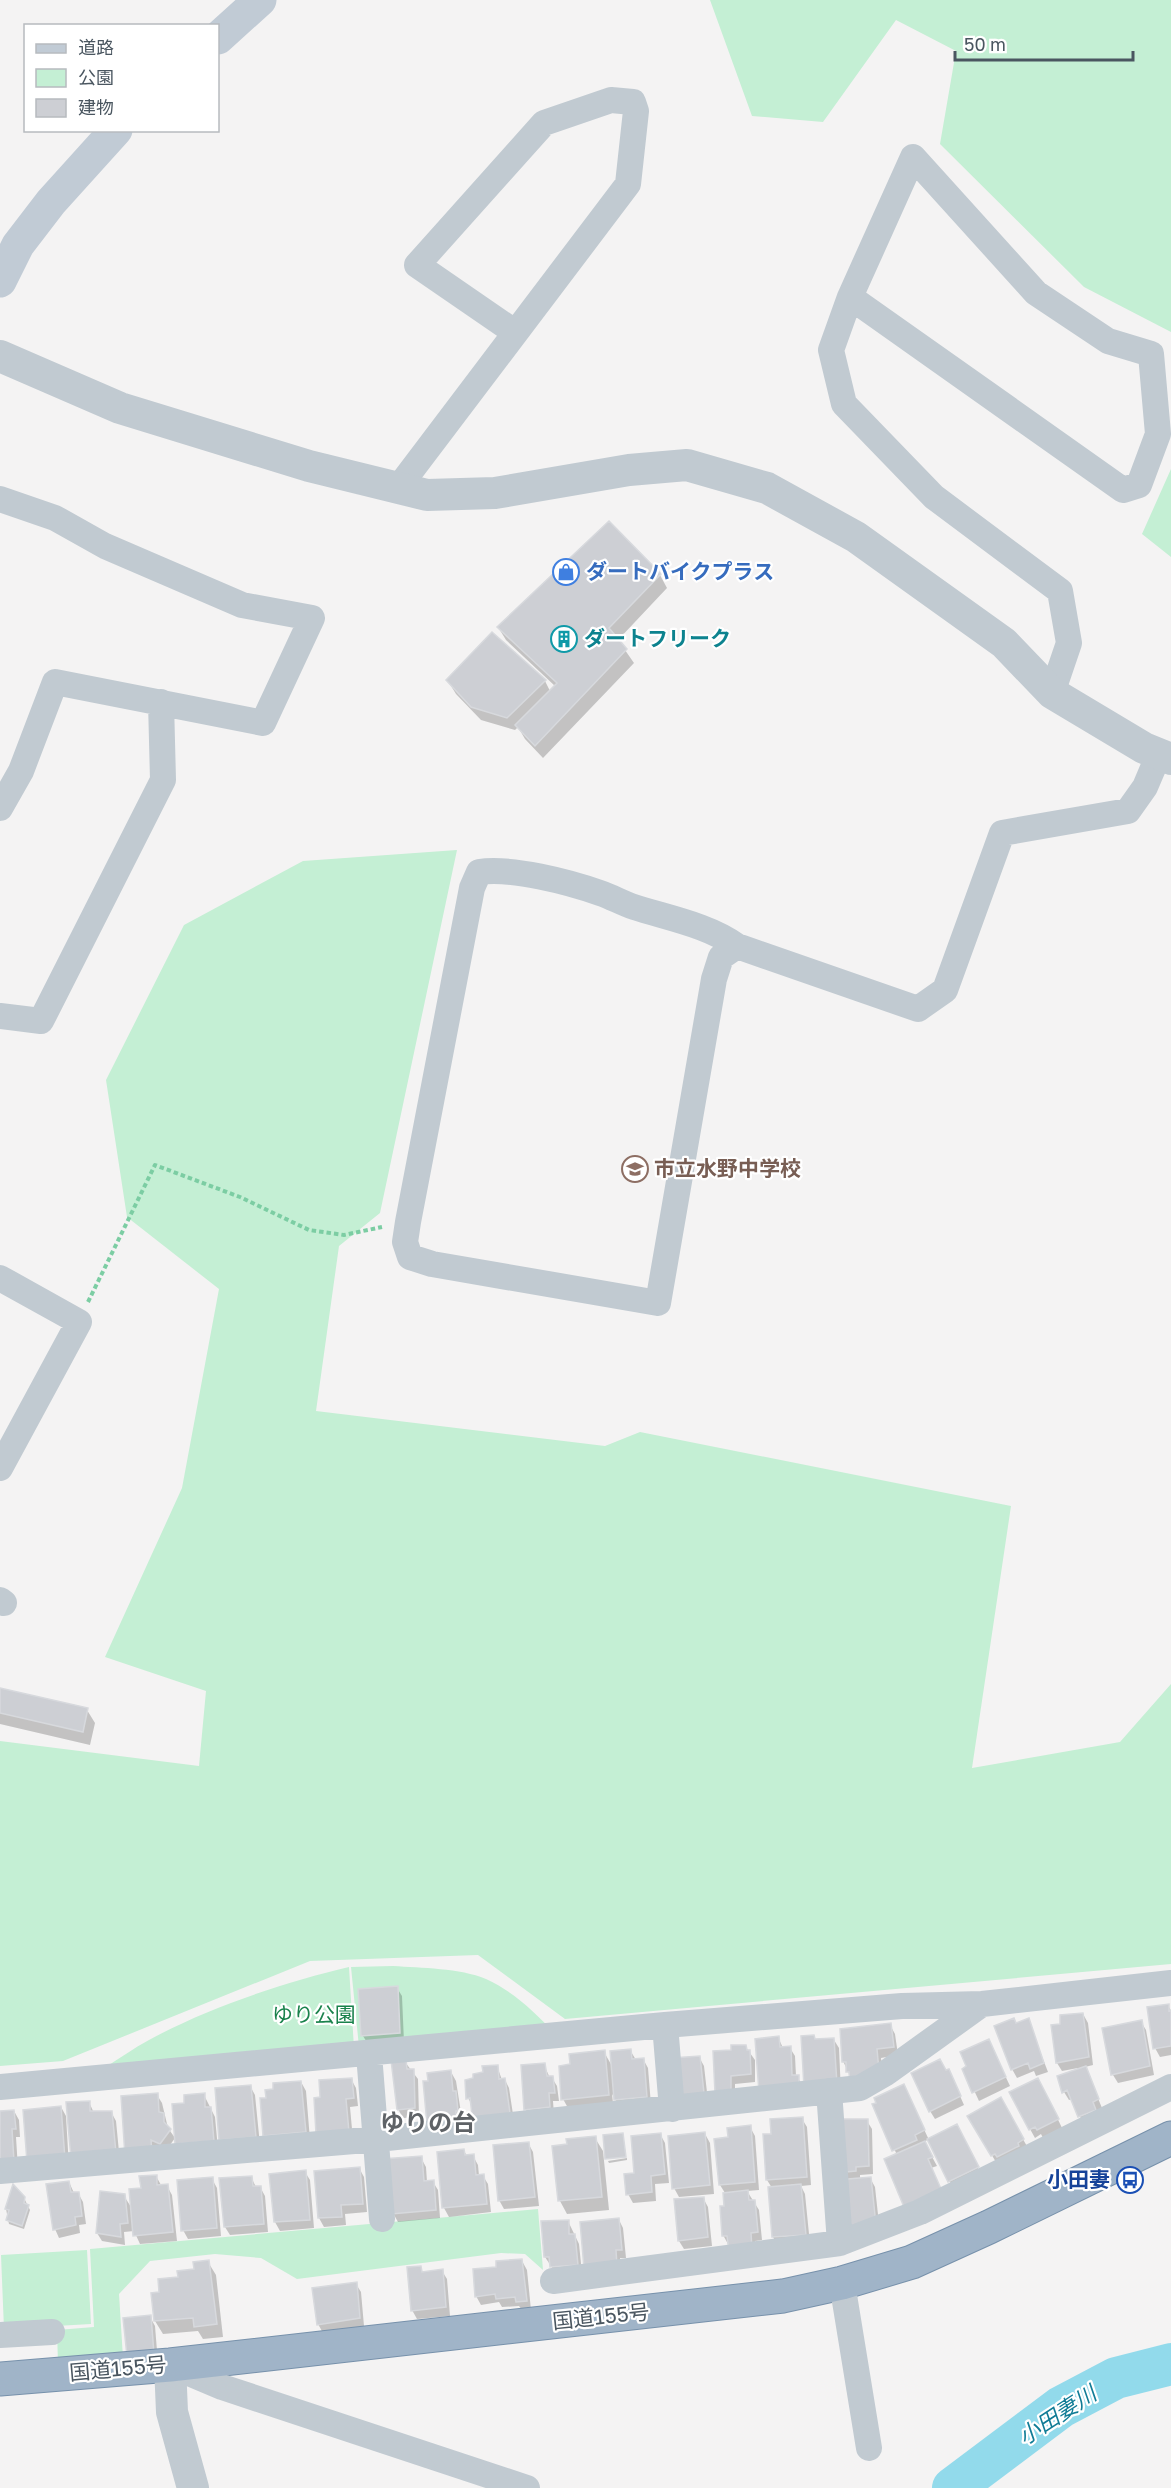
<svg xmlns="http://www.w3.org/2000/svg" width="1171" height="2488" font-family="'Golos Text','Noto Sans JP',sans-serif">
  <style>
    .green { fill: #c4efd4 }
    .shadow { fill: #0003 }
    .lines { fill: none; stroke-linecap: round; stroke-linejoin: round }
    .river { stroke: #92daeb; stroke-width: 42 }
    .building { fill: #cdcfd4; stroke: #d7d9dd; stroke-width: 1.5 }
    .trunk-casing { stroke: #7791ab; stroke-width: 35 }
    .path { stroke: #7ccda3; stroke-width: 4; stroke-dasharray: 4.5 3; stroke-linecap: butt }
    .minor { stroke: #c1cad1; stroke-width: 26 }
    .tertiary { stroke: #c1cad1; stroke-width: 32 }
    .secondary { stroke: #c1cbd5; stroke-width: 33 }
    .trunk { stroke: #a0b4c8; stroke-width: 33 }
    .labels { text-anchor: middle; stroke-width: 4.5; stroke-linejoin: round; paint-order: stroke }
    .shop-label { font-size: 21px; font-weight: bold; fill: #366cbe; stroke: #fff; text-anchor: start }
    .culture-label { font-size: 21px; font-weight: bold; fill: #0d838f; stroke: #fff; text-anchor: start }
    .education-label { font-size: 21px; font-weight: bold; fill: #785e54; stroke: #fff; text-anchor: start }
    .park-label { font-size: 21px; fill: #1a824c; stroke: #fff }
    .transit-label { font-size: 21px; font-weight: bold; fill: #164399; stroke: #fff; text-anchor: end }
    .street-label { font-size: 21px; fill: #4a5660; stroke: #fff }
    .water-label { font-size: 22px; font-style: italic; fill: #107c96; stroke: #fff }
    .quarter-label { font-size: 24px; font-weight: bold; fill: #5f6367; stroke: #fff }
  </style>
  <rect width="100%" height="100%" fill="#f4f3f3"/>
  <path class="green" d="M710 0H1171V332L1084 287 940 144 956 51 896 20 823 122 752 116Z
    M1171 469V557L1142 534Z
    M457 850 380 1213 339 1246 316 1411 605 1446 640 1432 1011 1506 972 1768 1120 1742 1171 1684V1964L565 2019 478 1955 310 1961 63 2061 0 2066V1741L199 1766 206 1691 105 1657 182 1488 219 1289 127 1217 106 1080 184 925 303 861Z
    M393 1966C421 1968 460 1968 486 1979 517 1993 543 2020 565 2045L359 2047 351 1967Z
    M349 1967 354 2048 106 2067C120 2058 134 2048 149 2040 207 2008 285 1982 349 1967Z
    M538 2209 543 2270 525 2254 501 2253 297 2279 261 2258 215 2254 150 2261 119 2294 123 2358 58 2364 57 2330 94 2327 90 2249Z
    M87 2250 91 2324 4 2329 1 2255Z"/>
  <path class="shadow" d="M660 575 667 588 618 640 634 663 543 758 525 739 518 727 515 730 481 720 456 694 448 681H545L550 691 555 686 506 640 498 627Z
    M0 1689 87 1710 95 1723 90 1745 0 1724Z
    M397 1988 402 1996 404 2042 368 2044 363 2036Z
    M1168 2005 1171 2011V2055L1160 2057 1155 2048Z
    M1083 2014 1088 2023 1093 2065 1085 2067 1102 2108 1084 2125 1072 2099 1069 2100 1064 2092 1078 2068 1062 2071 1057 2063 1053 2026H1062Z
    M1028 2020 1048 2072 1036 2076 1034 2071 1017 2078 1012 2069 1016 2024Z
    M1141 2022 1146 2030 1154 2075 1118 2083 1113 2075Z
    M890 2025 895 2034 898 2055 881 2058 883 2079 851 2078 843 2061Z
    M778 2037 783 2048H790L795 2056 796 2076 803 2085 766 2100Z
    M834 2040 839 2048 841 2093 815 2041Z
    M745 2046 755 2060V2082L735 2084V2100L722 2101 733 2051Z
    M630 2050 636 2060 643 2059 648 2068 651 2105 620 2108 612 2094 613 2103 568 2108 563 2099 571 2066 604 2052 612 2066Z
    M993 2050 1010 2086 979 2101 964 2069Z
    M699 2057 704 2066 708 2101 683 2105Z
    M405 2062 418 2079 419 2117 403 2118 398 2109Z
    M544 2065 550 2078H552L557 2086 559 2101H553L554 2115 531 2118 526 2110Z
    M497 2066 502 2080H505L509 2088 514 2121 473 2107 468 2098 485 2073Z
    M451 2072 456 2081 462 2119 434 2133Z
    M946 2072 953 2080 964 2105 935 2119 930 2111Z
    M351 2079 356 2088 358 2106 350 2107 353 2140 322 2099Z
    M301 2082 306 2091 310 2140 269 2144 267 2099 275 2090Z
    M250 2086 255 2095 260 2145 226 2148Z
    M1043 2088 1062 2128 1043 2138 1041 2134 1035 2138 1030 2129Z
    M157 2095 162 2103 168 2128 175 2138 165 2152 132 2164Z
    M204 2095 215 2117 218 2149 186 2104Z
    M908 2095 929 2140 961 2135 982 2176 954 2190 929 2139 924 2142 937 2166 931 2168 897 2155 874 2105Z
    M1000 2099 1028 2148 997 2164 970 2117Z
    M89 2102 94 2113 111 2112 116 2121 120 2162 77 2166Z
    M61 2107 66 2116 69 2167 34 2170Z
    M14 2111 19 2120 20 2137H16L18 2169 0 2170V2112Z
    M802 2119 807 2127 811 2185 801 2186 805 2194 810 2244 778 2246 773 2237 770 2188H772L767 2180 773 2135Z
    M867 2121 872 2129 873 2174 860 2175V2179L870 2178 875 2187 880 2233 838 2181Z
    M750 2127 755 2136 759 2190 747 2191 759 2210 762 2240 755 2241 756 2258 728 2244 723 2235 725 2193 720 2185 730 2139Z
    M660 2134 665 2143 669 2183 655 2184 656 2201 633 2203 628 2194 636 2174Z
    M705 2134 710 2143 714 2194 679 2197 674 2188Z
    M595 2138 603 2151 609 2210 567 2214 560 2201Z
    M528 2143 533 2152 539 2206 504 2209 499 2200Z
    M464 2151 467 2156H473L478 2165 479 2176H483L488 2184 491 2212 449 2217 444 2208 439 2153Z
    M421 2158 426 2167 427 2182H433L438 2190 440 2218 398 2222 393 2213Z
    M627 2158V2160L609 2163 608 2161Z
    M359 2168 364 2177 367 2212 345 2214 346 2225 324 2227 319 2218Z
    M305 2172 310 2180 314 2228 280 2231 275 2222 271 2175Z
    M156 2176 161 2185 167 2186 172 2195 177 2241 140 2244 134 2231 124 2232 125 2245 102 2241 97 2233 124 2196 133 2210 143 2189Z
    M251 2177 256 2187H260L265 2196 268 2232 230 2235 225 2227Z
    M212 2179 217 2188 221 2236 188 2239 183 2230Z
    M69 2182 74 2193H78L83 2202 86 2224 79 2225 80 2233 59 2238 55 2229Z
    M24 2198 30 2210 24 2229 9 2224 6 2209Z
    M703 2198 708 2207 712 2246 684 2249 679 2241 675 2201Z
    M619 2220 623 2228 626 2258H620L621 2274 590 2276Z
    M568 2221 579 2244 582 2273 557 2275 545 2257Z
    M522 2261 527 2270 531 2310H522L519 2306 502 2307 499 2302 481 2305 476 2296 498 2269Z
    M208 2262 216 2275 223 2337 203 2339 198 2331 163 2334 155 2321 160 2294 179 2279Z
    M420 2267 423 2273 442 2271 447 2279 450 2316 417 2319 412 2310Z
    M356 2284 361 2292 364 2326 323 2333 318 2324Z
    M150 2317 155 2326 158 2363 125 2319Z"/>
  <g class="lines">
    <path class="river" d="M953 2488 1061 2407 1116 2378 1171 2364"/>
  </g>
  <path class="building" d="M609 521 661 574 609 628 627 649 535 746 515 725 557 683 497 627Z
    M492 632 546 680 507 718 471 707 446 680Z
    M0 1688 88 1708 83 1732 0 1713Z
    M398 1986 400 2033 361 2036 358 1989Z
    M1169 2004V2011L1171 2010V2046L1153 2049 1147 2007Z
    M1083 2013 1089 2057 1056 2063 1051 2025 1060 2024V2015Z
    M1014 2018 1016 2023 1029 2018 1044 2063 1030 2069 1028 2063 1011 2070 994 2026Z
    M1142 2020 1150 2066 1111 2075 1102 2028Z
    M891 2023 894 2047 877 2049 879 2071 850 2086 849 2072H846V2062H842L840 2029Z
    M814 2035 815 2039 834 2038 837 2084 804 2087 801 2036Z
    M779 2036 780 2047 791 2046 792 2075H799V2088L759 2092 755 2039Z
    M989 2039 1006 2077 972 2093 962 2069 966 2066 960 2052Z
    M731 2045H746L747 2050H750L751 2074 731 2076V2092L715 2093 713 2051 731 2050Z
    M631 2049 632 2059 644 2058 647 2097 614 2100 610 2051Z
    M605 2050 609 2095 561 2100 559 2066 570 2064 569 2054Z
    M700 2056 704 2093 676 2097 672 2058Z
    M940 2059 946 2070 949 2069 961 2096 929 2112 911 2073Z
    M391 2060H406L407 2069H414L415 2108 397 2110Z
    M545 2063 547 2076H553L555 2093H549L550 2107 524 2110 521 2065Z
    M498 2065 499 2079 505 2078 510 2113 473 2123 470 2098 466 2099 465 2080 473 2078V2074L483 2072 482 2066Z
    M1086 2066 1099 2099 1093 2102 1096 2110 1078 2117 1067 2090 1062 2093 1057 2076Z
    M451 2070 453 2091H456L458 2111H456V2122L427 2124 423 2081H428L427 2073Z
    M352 2078 354 2098 346 2099 349 2132 316 2134 314 2098 320 2097 319 2080Z
    M1038 2078 1059 2119 1037 2130 1035 2127 1029 2130 1009 2092Z
    M301 2081 306 2132 263 2136 260 2098H266L265 2090 273 2089V2083Z
    M904 2084 925 2130 915 2135 917 2140 892 2151 872 2104 876 2103 874 2098Z
    M251 2085 256 2137 219 2140 215 2088Z
    M158 2093 159 2112 164 2113V2122L171 2129 160 2144 151 2140 152 2154 125 2156 121 2096Z
    M205 2093V2107H211L214 2141 175 2144 172 2104 184 2103V2095Z
    M1001 2097 1024 2139 1018 2143 1019 2146 997 2157 995 2154 991 2156 967 2116Z
    M90 2101V2111H112L116 2153 71 2158 66 2102Z
    M61 2106 65 2159 27 2162 23 2110Z
    M14 2110 16 2129H12L14 2161 0 2162V2111Z
    M803 2117 807 2177 766 2180 763 2134H771L770 2119Z
    M840 2119H868L869 2166 856 2167V2171L835 2173Z
    M957 2124 979 2167 948 2182 927 2139Z
    M751 2125 755 2182 719 2185 714 2139 728 2137 727 2128Z
    M705 2132 710 2185 672 2189 668 2136Z
    M623 2133 626 2157 605 2159 603 2135Z
    M661 2133 665 2174 651 2176 652 2192 626 2195 624 2174 634 2173 631 2136Z
    M596 2136 602 2197 558 2201 552 2146 567 2144 566 2139Z
    M925 2141 933 2157 928 2159 942 2191 904 2207 884 2159Z
    M529 2142 535 2197 498 2201 493 2145Z
    M464 2149 465 2155 474 2154 476 2175 484 2174 487 2204 442 2208 437 2152Z
    M422 2156 424 2181 434 2180 436 2210 391 2214 382 2159Z
    M360 2167 363 2204 341 2205 342 2217 318 2218 314 2171Z
    M306 2170 310 2220 274 2222 269 2174Z
    M157 2175V2185L168 2184 173 2232 133 2236 129 2189 141 2188 139 2176Z
    M252 2176 253 2186H261L264 2224 224 2227 219 2178Z
    M213 2177 217 2228 181 2231 177 2180Z
    M871 2177 876 2225 840 2227 836 2180Z
    M69 2181 71 2192H79L82 2216 75 2217 76 2225 53 2230 46 2184Z
    M13 2184 25 2197 24 2203 29 2205 22 2226 6 2220 9 2210 5 2209Z
    M801 2184 806 2235 772 2237 768 2187Z
    M748 2190 749 2200H755L758 2232 751 2233 752 2249 729 2252 727 2236H722L720 2206H724L723 2193Z
    M100 2191 125 2194 128 2223 120 2224 121 2237 96 2233Z
    M704 2197 708 2237 678 2241 674 2199Z
    M619 2218 622 2250H616L617 2266 584 2268 580 2222Z
    M569 2220V2234H575L578 2265 550 2267 549 2257H544L541 2221Z
    M522 2259 527 2301 516 2302 515 2297 496 2299 495 2294 475 2297 473 2269 496 2267V2261Z
    M209 2260 217 2324 194 2327 193 2318 154 2321 151 2293 159 2292 158 2279 178 2277 177 2271 194 2269 193 2262Z
    M421 2266 422 2272 443 2269 446 2307 411 2311 407 2267Z
    M357 2282 360 2318 317 2325 312 2288Z
    M151 2315 154 2354 127 2356 123 2318Z"/>
  <g class="lines">
    <defs>
      <path id="trunk" d="M0 2379 170 2365 783 2296 842 2283 912 2262 989 2227 1171 2138"/>
    </defs>
    <use href="#trunk" class="trunk-casing"/>
    <path class="path" d="M88 1302 155 1165 240 1197 309 1230 344 1235 382 1227"/>
    <path class="minor" d="M913 157 1036 293 1108 341 1151 354 1158 434 1139 485 1123 490 850 297Z
      M850 297 831 350 844 404 934 497 1060 591 1069 643 1052 693
      M398 488 628 184 636 111 633 102 611 100 544 123 417 265 513 331
      M0 499 55 518 105 546 242 605 312 618 263 723 55 682 21 771 0 808
      M737 946 721 957 714 979 658 1303 432 1264 410 1257 405 1242 408 1222 472 888 479 872C511 867 569 882 600 893 612 897 622 903 634 907 668 918 708 925 737 946L918 1009 945 990 1002 833 1128 811 1145 787 1159 754
      M0 1016 41 1021 163 780 161 702
      M0 1278 79 1322 0 1468
      M0 1600 4 1603
      M665 2025 672 2109
      M369 2054 382 2219
      M0 2087 665 2025 902 2006 982 2004 1171 1983
      M829 2091 840 2243
      M0 2171 378 2139 860 2088 886 2073 982 2004
      M553 2281 840 2243 920 2212 1171 2087
      M842 2283 869 2448
      M0 2335 52 2332
      M170 2365 222 2387 527 2488"/>
    <path class="tertiary" d="M0 356 120 408 309 466 427 495 495 493 629 470 687 465 767 488 856 537 1004 643 1052 693 1144 748 1171 759
      M170 2365 172 2412 193 2488"/>
    <path class="secondary" d="M218 38 260 0
      M0 281 18 245 51 202 116 130"/>
    <use href="#trunk" class="trunk"/>
  </g>
  <defs>
    <symbol id="shop-ring" viewBox="-11 -11 22 22"><circle r="9.5" fill="#fff" stroke="#3f7fe0" stroke-width="1.5"/><path d="M-5-2.5h2.3a2.7 3.5 0 0 1 5.4 0H5L5.5 6h-11ZM-1.5-2.5h3a1.5 2.3 0 0 0-3 0Z" fill="#3f7fe0"/></symbol>
    <symbol id="building-ring" viewBox="-11 -11 22 22"><circle r="9.5" fill="#fff" stroke="#0f9aa8" stroke-width="1.5"/><path d="M-4-6H4V6H1V3H-1V6H-4ZM-2.5-4.3h1.7v1.8h-1.7ZM.8-4.3h1.7v1.8H.8ZM-2.5-1h1.7V.8h-1.7ZM.8-1h1.7V.8H.8Z" fill="#0f9aa8"/></symbol>
    <symbol id="school-ring" viewBox="-11 -11 22 22"><circle r="9.5" fill="#fff" stroke="#8d6e63" stroke-width="1.5"/><path d="M0-5L7-2L0 1L-7-2ZM-4 1L0 2.5L4 1V4Q0 6-4 4Z" fill="#8d6e63"/></symbol>
    <symbol id="bus-ring" viewBox="-11 -11 22 22"><circle r="9.5" fill="#fff" stroke="#1a4fb4" stroke-width="1.5"/><path d="M-5-6H5V4H4V6H2V4H-2V6H-4V4H-5ZM-3.5-4V0h7V-4ZM-3.5 1.2v1.5H-2V1.2ZM2 1.2v1.5H3.5V1.2Z" fill="#1a4fb4"/></symbol>
  </defs>
  <g fill-rule="evenodd">
    <use href="#shop-ring" x="551" y="557" width="30" height="30"/>
    <use href="#building-ring" x="549" y="624" width="30" height="30"/>
    <use href="#school-ring" x="620" y="1154" width="30" height="30"/>
    <use href="#bus-ring" x="1115" y="2165" width="30" height="30"/>
  </g>
  <g class="labels">
    <g class="shop-label">
      <text x="586" y="579">ダートバイクプラス</text>
    </g>
    <g class="culture-label">
      <text x="584" y="646">ダートフリーク</text>
    </g>
    <g class="education-label">
      <text x="654" y="1176">市立水野中学校</text>
    </g>
    <g class="park-label">
      <text x="314" y="2022">ゆり公園</text>
    </g>
    <g class="transit-label">
      <text x="1110" y="2187">小田妻</text>
    </g>
    <g class="street-label">
      <text transform="translate(601 2317) rotate(-6)" y="7">国道155号</text>
      <text transform="translate(118 2369) rotate(-5)" y="7">国道155号</text>
    </g>
    <g class="water-label">
      <text transform="translate(1057 2415) rotate(-33)" y="8">小田妻川</text>
    </g>
    <g class="quarter-label">
      <text x="428" y="2131">ゆりの台</text>
    </g>
  </g>
  <rect x="24" y="24" width="195" height="108" fill="#ffffff" stroke="#b7bbbf" stroke-width="1.5"/>
  <rect x="36" y="44" width="30" height="9" fill="#c1cbd5" stroke="#b7bbbf" stroke-width="1.5"/>
  <text x="78" y="54" font-size="18" fill="#4a5660">道路</text>
  <rect x="36" y="69" width="30" height="18" fill="#c4efd4" stroke="#b7bbbf" stroke-width="1.5"/>
  <text x="78" y="84" font-size="18" fill="#4a5660">公園</text>
  <rect x="36" y="99" width="30" height="18" fill="#cdcfd4" stroke="#b7bbbf" stroke-width="1.5"/>
  <text x="78" y="114" font-size="18" fill="#4a5660">建物</text>
  <path d="M955 51v9h178v-9" fill="none" stroke="#4a5660" stroke-width="3"/>
  <text x="964" y="51" font-size="18" fill="#4a5660" stroke="#ffffff" stroke-width="4.5" paint-order="stroke">50 m</text>
</svg>
